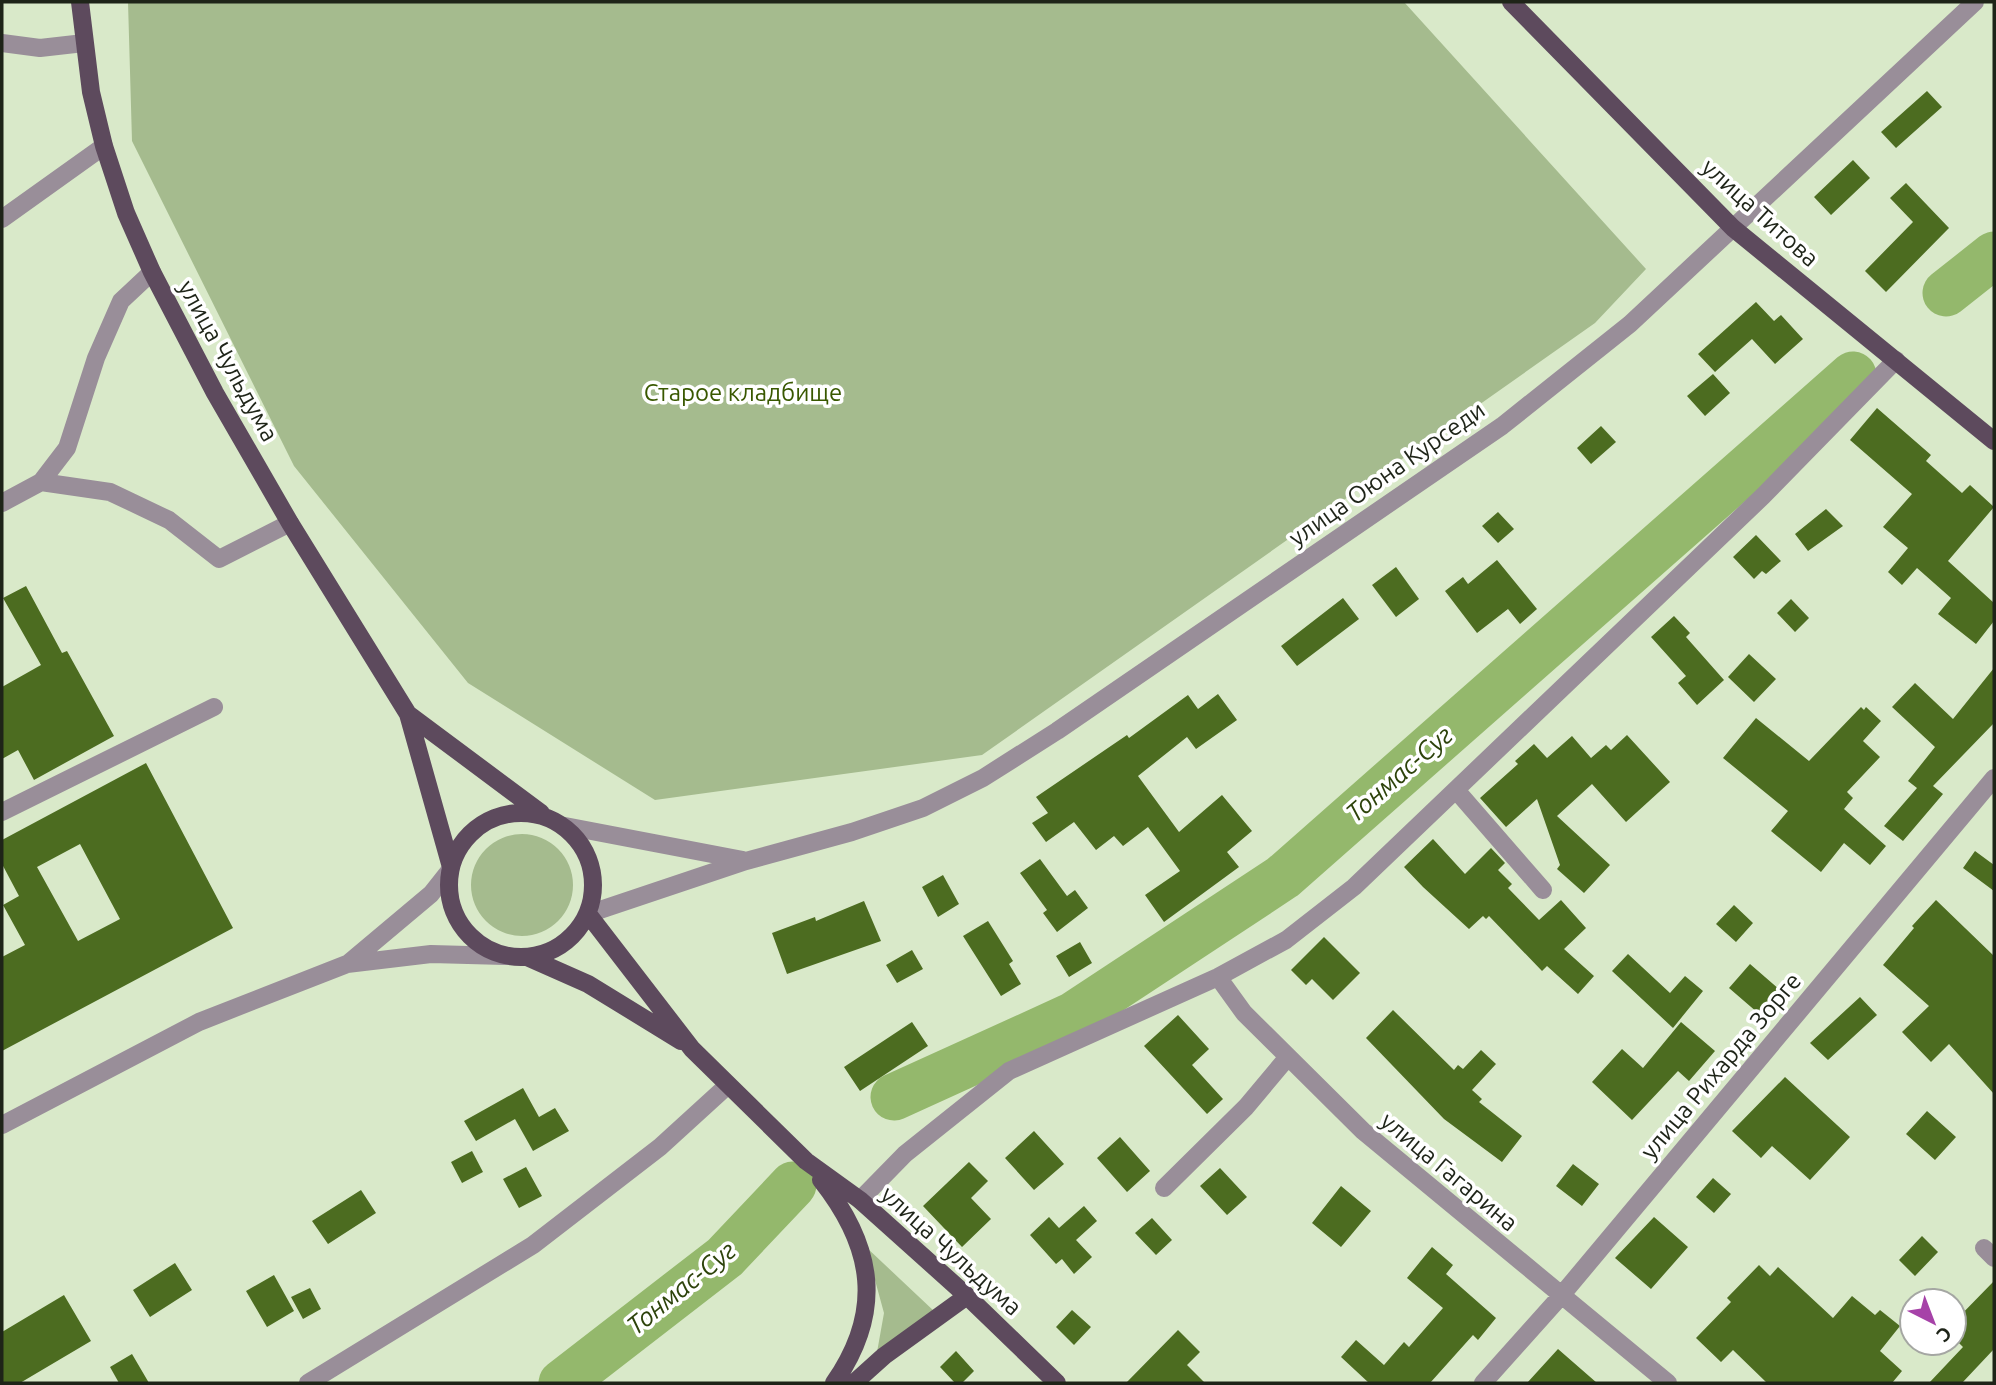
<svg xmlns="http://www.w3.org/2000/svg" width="1996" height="1385" font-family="Ubuntu,sans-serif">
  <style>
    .green { fill: #a5bb8e }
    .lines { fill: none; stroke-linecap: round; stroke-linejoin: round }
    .river { stroke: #94b86c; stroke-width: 47 }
    .building { fill: #4c6c20; fill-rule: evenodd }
    .minor { stroke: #998e99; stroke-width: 18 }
    .major { stroke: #5d4a5d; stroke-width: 18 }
    .labels { text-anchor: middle; stroke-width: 7; stroke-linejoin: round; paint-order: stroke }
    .street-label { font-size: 24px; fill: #1e2418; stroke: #fff }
    .park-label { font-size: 24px; fill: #395800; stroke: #fff }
    .water-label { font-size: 26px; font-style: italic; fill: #2d430b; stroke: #fff }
  </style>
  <rect width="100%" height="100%" fill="#d9e9c9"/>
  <path class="green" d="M128 2H1404L1646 269 1595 323 982 755 655 800 468 683 294 466 132 141Z
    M471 885a51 51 0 1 1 102 0a51 51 0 1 1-102 0Z
    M866 1247 935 1312 874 1369 884 1313Z"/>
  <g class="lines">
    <path class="river" d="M1946 293 1994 255
      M894 1097 1072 1016 1283 877 1853 375
      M562 1383 725 1257 793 1185"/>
  </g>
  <path class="building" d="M1927 91 1942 107 1896 148 1881 132Z
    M1853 160 1870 178 1831 215 1814 197Z
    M1906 183 1949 228 1886 292 1865 271 1913 222 1890 198Z
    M1756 302 1774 321 1781 315 1803 339 1775 364 1752 339 1715 372 1698 354Z
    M1713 374 1730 393 1705 416 1687 396Z
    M1877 408 1931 455 1926 461 1962 493 1970 485 1994 507 1948 561 1994 603V621L1976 644 1938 614 1951 598 1917 568 1902 585 1888 572 1908 548 1883 527 1912 494 1850 440Z
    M1601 426 1616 442 1591 464 1577 448Z
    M1826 509 1843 526 1808 551 1795 534Z
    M1498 512 1514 529 1498 543 1482 526Z
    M1756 535 1781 561 1766 574 1762 571 1754 579 1733 557Z
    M1497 560 1537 609 1520 624 1508 609 1477 633 1445 591 1463 577 1468 584Z
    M1396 567 1419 599 1396 617 1372 585Z
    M26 586 62 653 67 651 114 736 34 780 18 750 2 759V687L41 665 3 598Z
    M1343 598 1359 619 1297 666 1281 646Z
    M1791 599 1809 618 1795 632 1777 613Z
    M1674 616 1690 633 1686 637 1724 680 1697 705 1678 683 1686 676 1651 637Z
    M1749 654 1776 679 1754 702 1728 677Z
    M1994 668V723L1933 786 1943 794 1903 841 1884 826 1917 788 1908 781 1935 747 1892 707 1915 683 1953 719Z
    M1218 694 1237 720 1196 749 1187 737 1138 776 1179 832 1222 795 1252 831 1227 852 1239 867 1164 922 1145 895 1180 871 1148 827 1123 846 1114 836 1096 850 1074 822 1046 842 1032 823 1048 813 1036 797 1127 735 1129 738 1188 695 1198 709Z
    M1861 707 1864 710 1866 707 1881 721 1863 741 1880 757 1847 792 1853 798 1844 809 1886 846 1870 865 1844 843 1821 872 1771 831 1788 811 1723 758 1756 718 1809 761Z
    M1627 735 1670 782 1626 822 1592 784 1557 816 1610 865 1584 893 1557 869 1560 865 1537 799 1506 827 1480 798 1518 764 1515 761 1534 744 1547 758 1572 736 1591 758 1606 745 1611 750Z
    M146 763 233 928 2 1051V957L25 945 3 905 19 896 2 864V840ZM80 844 120 919 78 941 37 867Z
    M1433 839 1465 874 1491 848 1505 863 1498 870 1512 884 1508 888 1539 920 1561 900 1586 928 1564 949 1594 976 1578 994 1547 966 1542 971 1489 916 1486 919 1483 916 1469 929 1423 887 1404 867Z
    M1975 851 1994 865V891L1963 868Z
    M1040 859 1067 896 1075 890 1088 908 1057 932 1043 913 1047 910 1020 873Z
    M943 875 959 904 938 917 922 887Z
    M1936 900 1994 956V1094L1949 1044 1931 1062 1902 1032 1929 1006 1883 965 1914 928 1912 926Z
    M864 901 881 941 787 974 772 933 815 917 816 921Z
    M1734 905 1753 923 1736 942 1716 924Z
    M988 921 1013 961 1009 964 1021 984 1001 996 963 936Z
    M1324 937 1360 973 1333 1000 1312 979 1306 985 1291 970Z
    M1080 942 1092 963 1069 977 1056 956Z
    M912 950 923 969 897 983 886 965Z
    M1628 954 1670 993 1685 976 1703 991 1673 1028 1612 971Z
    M1750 964 1780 990 1758 1013 1729 988Z
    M1860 997 1877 1015 1828 1060 1810 1043Z
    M1393 1010 1454 1070 1458 1065 1463 1069 1481 1050 1496 1064 1472 1090 1482 1099 1479 1102 1522 1136 1502 1162 1444 1119 1366 1038Z
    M1178 1015 1209 1049 1192 1065 1223 1099 1207 1114 1144 1046Z
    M912 1022 928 1046 860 1091 844 1067Z
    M1681 1022 1715 1051 1689 1081 1678 1071 1632 1120 1592 1082 1622 1049 1643 1068Z
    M1785 1077 1850 1137 1810 1180 1772 1146 1761 1158 1732 1131Z
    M523 1088 539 1117 555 1108 569 1131 533 1151 515 1119 476 1141 464 1121Z
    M1927 1111 1956 1137 1935 1160 1906 1134Z
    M1034 1131 1064 1164 1034 1190 1005 1158Z
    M1120 1137 1150 1171 1127 1192 1097 1158Z
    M472 1151 483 1172 462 1183 451 1162Z
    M969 1162 988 1181 971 1198 991 1219 962 1247 923 1206Z
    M1573 1164 1599 1184 1582 1206 1556 1186Z
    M526 1167 542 1196 519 1208 503 1179Z
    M1220 1168 1247 1197 1227 1215 1200 1186Z
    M1713 1178 1731 1194 1714 1213 1696 1197Z
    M1341 1186 1371 1211 1341 1247 1312 1223Z
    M361 1190 376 1213 328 1244 312 1221Z
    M1084 1206 1097 1221 1076 1240 1092 1257 1074 1274 1062 1259 1056 1264 1030 1235 1049 1217 1059 1228Z
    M1654 1217 1688 1247 1651 1289 1615 1258Z
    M1152 1218 1172 1240 1156 1255 1135 1233Z
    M1922 1236 1938 1252 1915 1276 1899 1260Z
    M1432 1247 1453 1265 1446 1274 1496 1318 1478 1340 1473 1335 1430 1383H1369L1341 1357 1356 1340 1384 1365 1404 1342 1409 1347 1443 1308 1407 1278Z
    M175 1263 192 1290 150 1317 133 1290Z
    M1759 1265 1770 1276 1778 1267 1833 1318 1852 1296 1875 1315 1880 1310 1900 1326 1880 1351 1902 1371 1892 1383H1767L1733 1350 1721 1362 1696 1338 1731 1302 1727 1298Z
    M274 1275 294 1311 267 1327 246 1291Z
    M1994 1281V1349L1962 1383H1929L1963 1347 1954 1338V1322Z
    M310 1288 321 1309 303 1319 291 1297Z
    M64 1295 91 1341 20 1383H2V1332Z
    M1072 1310 1091 1327 1074 1345 1056 1327Z
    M1178 1330 1200 1352 1187 1365 1205 1383H1126Z
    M1558 1349 1597 1383H1527Z
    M956 1351 974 1371 962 1383H955L940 1367Z
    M132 1354 149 1383H119L110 1367Z"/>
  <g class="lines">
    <path class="minor" d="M2 43 40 48 84 43
      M2 219 104 146
      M41 482 110 492 169 520 219 559 290 523
      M2 503 41 482 67 448 96 358 121 301 152 272
      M1456 790 1543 890
      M2 812 214 707
      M565 826 743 860
      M588 914 746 861 852 832 923 808 983 778 1057 731 1502 426 1630 324 1975 2
      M350 962 431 894 450 870
      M1218 977 1244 1013 1363 1131 1668 1383
      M2 1125 199 1022 347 964 431 954 505 956
      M1164 1188 1246 1107 1287 1058
      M860 1200 905 1154 1009 1071 1218 977 1286 940 1354 887 1763 496 1896 360
      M1984 1248 1994 1258
      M308 1383 533 1245 660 1147 728 1085
      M1483 1383 1560 1297 1994 778"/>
    <path class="major" d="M80 2 91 92 104 146 126 213 152 272 215 393 290 523 408 714 451 867
      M1511 2 1733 228 1994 441
      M408 714 541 813
      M449 885a72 72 0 1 1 144 0a72 72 0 1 1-144 0Z
      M588 914 692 1049 806 1161 860 1200 967 1296 1057 1383
      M527 957 588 984 681 1041
      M821 1180C874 1247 884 1311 834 1383
      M854 1383 884 1356 967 1296"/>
  </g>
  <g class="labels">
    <g class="street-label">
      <text transform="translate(1760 213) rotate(42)" y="8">улица Титова</text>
      <text transform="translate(228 361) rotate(61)" y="8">улица Чульдума</text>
      <text transform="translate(1387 474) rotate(-35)" y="8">улица Оюна Курседи</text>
      <text transform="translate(1721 1066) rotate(-50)" y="8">улица Рихарда Зорге</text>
      <text transform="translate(1449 1172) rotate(40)" y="8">улица Гагарина</text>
      <text transform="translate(951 1251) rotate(42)" y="8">улица Чульдума</text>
    </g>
    <g class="park-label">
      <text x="743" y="401">Старое кладбище</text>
    </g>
    <g class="water-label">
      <text transform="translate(1399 774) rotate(-41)" y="9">Тонмас-Суг</text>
      <text transform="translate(681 1288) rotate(-39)" y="9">Тонмас-Суг</text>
    </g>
  </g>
  <rect width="1996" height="1385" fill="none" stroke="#1e2418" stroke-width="7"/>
  <g transform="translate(1933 1322) rotate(138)"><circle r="33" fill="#ffffff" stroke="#a5a7a3" stroke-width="2"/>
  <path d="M0-5L12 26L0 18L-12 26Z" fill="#a642a8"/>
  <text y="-10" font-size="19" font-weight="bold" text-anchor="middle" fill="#1e2418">С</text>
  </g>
</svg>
